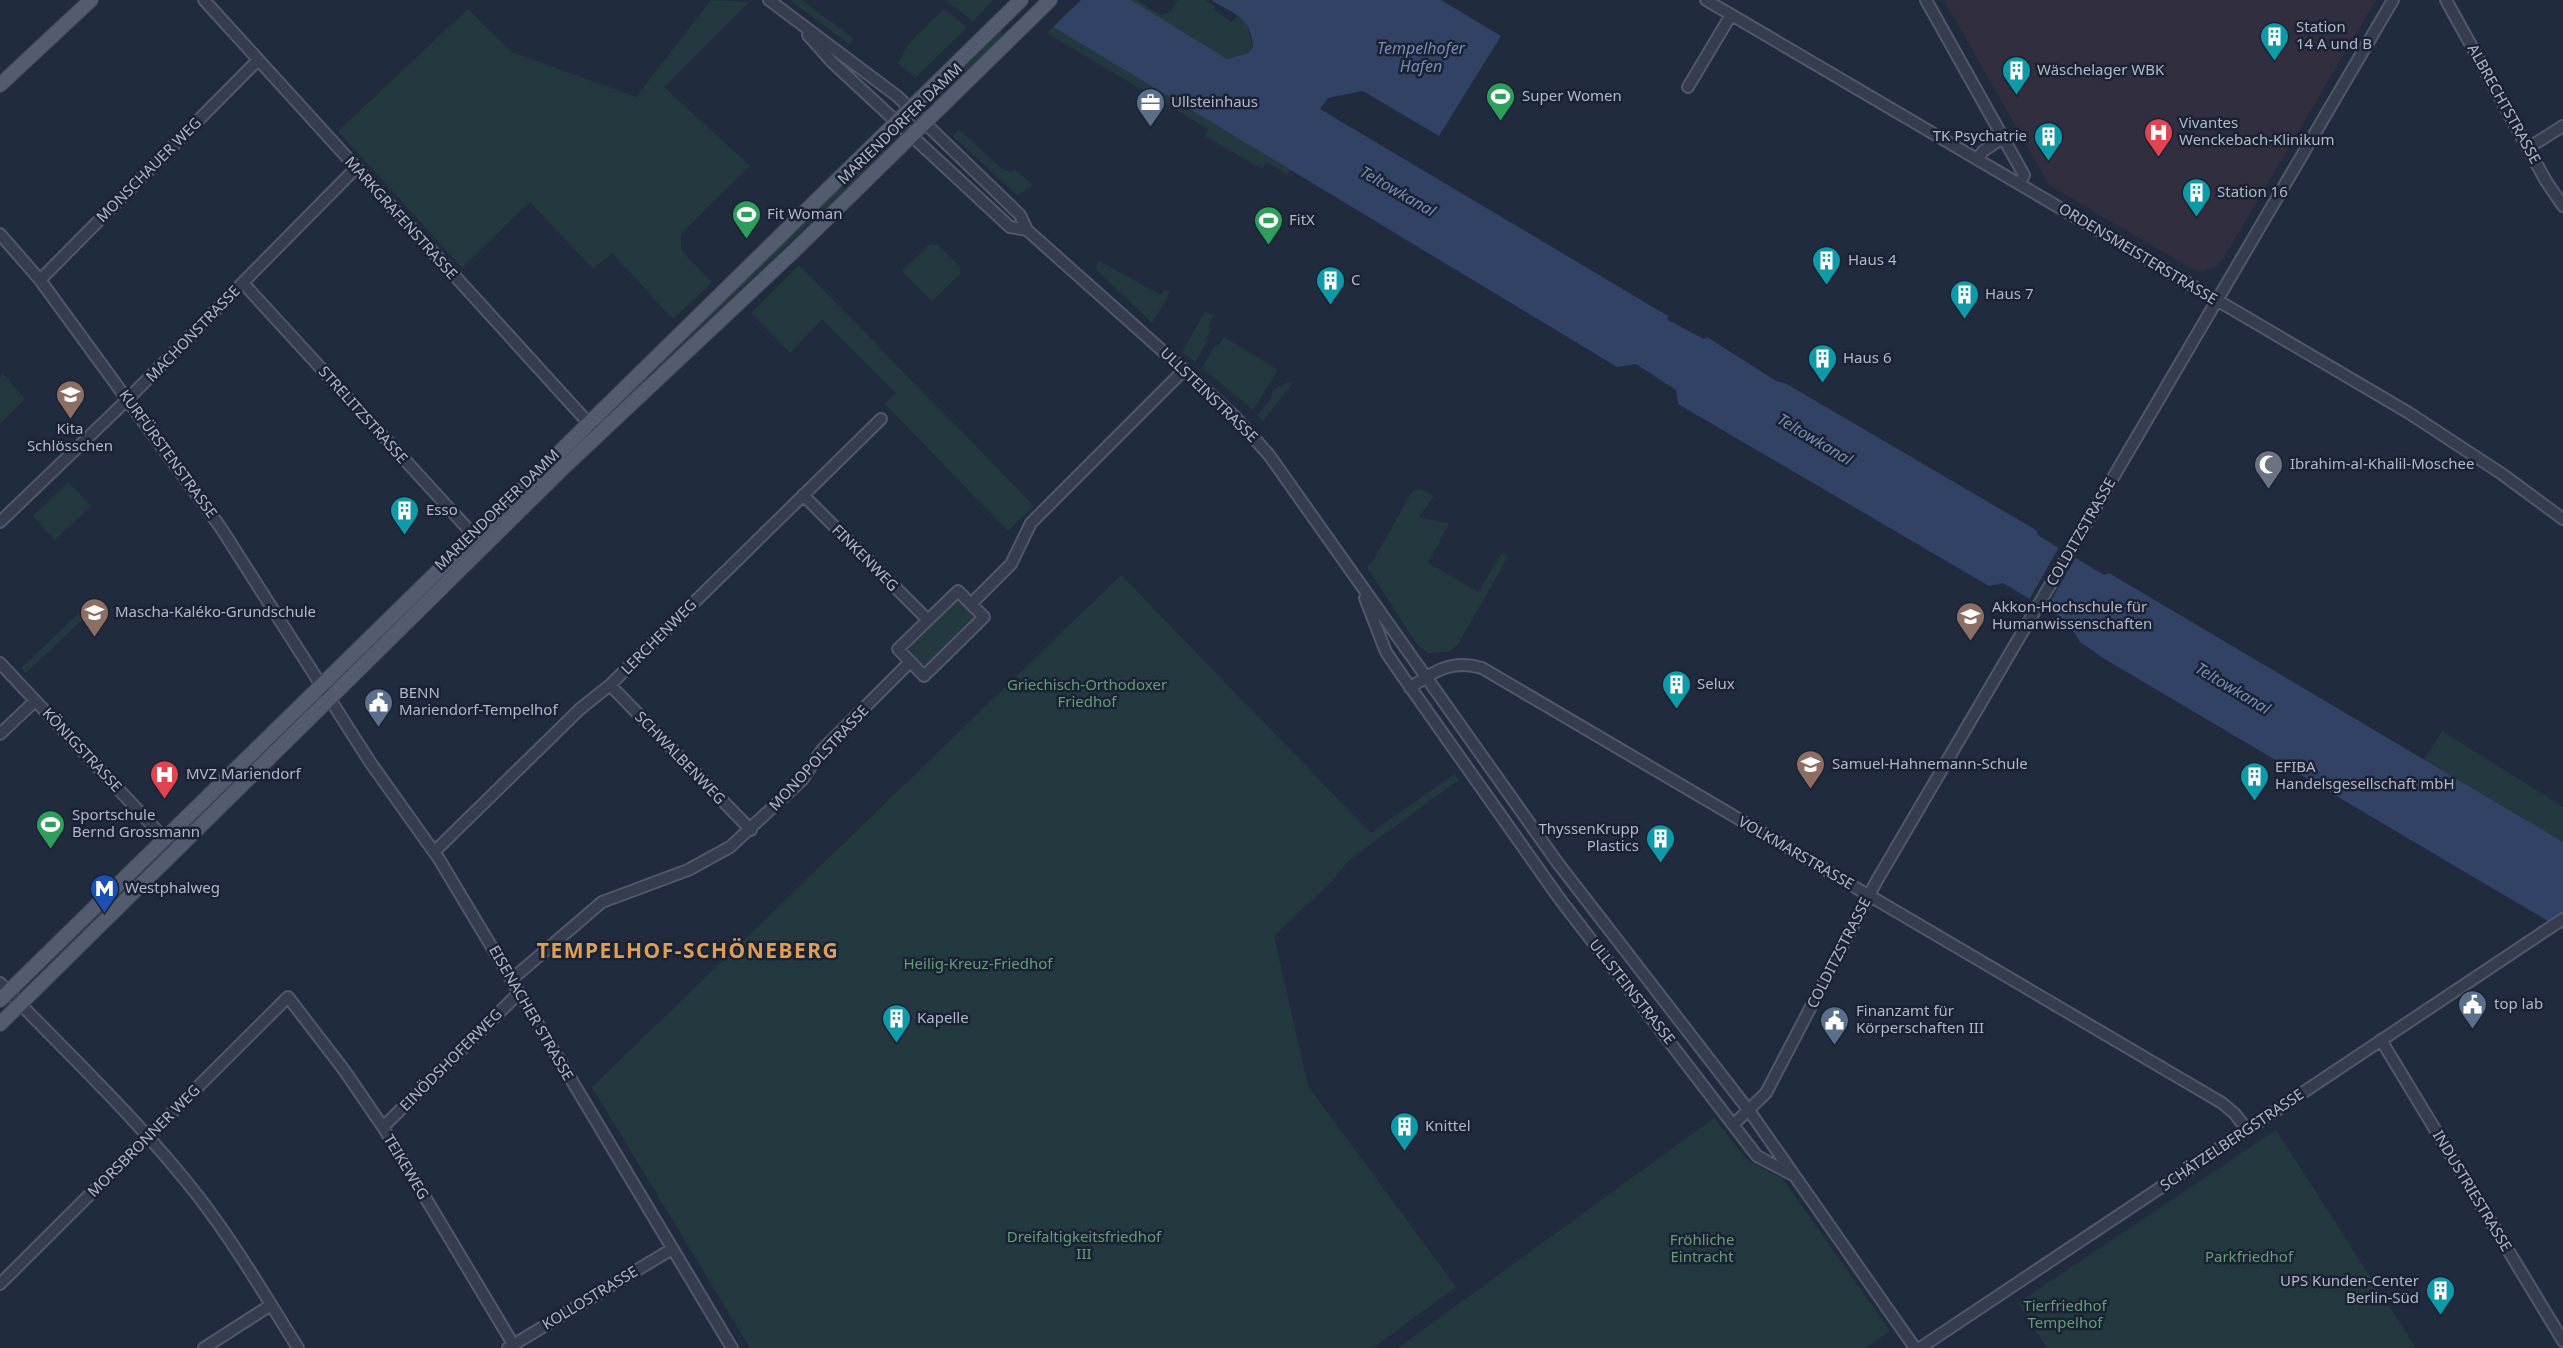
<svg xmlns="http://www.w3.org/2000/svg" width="2563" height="1348" font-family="'Noto Sans',sans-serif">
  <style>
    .medical { fill: #312e3f }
    .green { fill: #23393f }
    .water { fill: #324265 }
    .pier { fill: #212b3e }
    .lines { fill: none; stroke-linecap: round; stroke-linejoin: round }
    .minor-casing { stroke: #505869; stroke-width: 14 }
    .major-casing { stroke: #3e4657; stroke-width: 16 }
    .minor { stroke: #353d4e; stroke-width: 10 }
    .major { stroke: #535c6e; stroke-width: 14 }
    .labels { text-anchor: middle; stroke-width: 5; stroke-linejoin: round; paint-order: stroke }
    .poi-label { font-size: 15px; fill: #b1b8ca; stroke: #1a2233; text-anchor: start }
    .street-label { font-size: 15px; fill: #b1b8ca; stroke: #1a2233 }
    .park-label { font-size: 15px; fill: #669d77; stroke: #1a2233 }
    .water-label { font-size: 16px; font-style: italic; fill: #768bb4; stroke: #1a2233 }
    .district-label { font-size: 21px; font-weight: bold; letter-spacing: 1.5px; fill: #dd9e58; stroke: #1a2233 }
  </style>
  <rect width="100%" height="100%" fill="#212b3e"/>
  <path class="medical" d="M1944 0H2376L2223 259 2215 267 2204 271 2194 270 2049 185Z"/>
  <path class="green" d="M711 0 749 2 664 87 750 166 681 234V250L712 282 673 319 612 253 593 269 530 202 462 268 338 131 468 9 512 52 636 97Z
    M793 0H802L853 38 849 44 792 2Z
    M945 0H993L973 21Z
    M1131 0H1137L1161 15 1170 12 1178 0H1206L1215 6 1214 10 1232 22 1238 16 1246 21 1253 48 1248 53 1226 59Z
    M944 9 967 27 915 78 898 63 909 43Z
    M1054 26 1290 170 1287 175 1266 162 1262 169 1205 136 1208 129 1047 33Z
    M1000 29 1003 35 934 104 932 101Z
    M959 129 1002 169 1011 172 1015 169 1032 184 1030 188 1017 195 953 136Z
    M887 139 892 144 608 417 606 415Z
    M930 244 938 245 960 267V274L932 301 902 271Z
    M1099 261 1161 295 1164 290 1170 292 1152 323 1095 268Z
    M799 265 1034 506 1008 531 885 404 896 393 822 319 790 353 751 313Z
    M1205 312 1214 315 1208 327 1211 330 1206 338 1208 340 1195 362 1182 352Z
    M1224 337 1278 370 1253 410 1202 368 1215 345 1218 346Z
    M3 373 25 399 0 424V377Z
    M1288 382 1293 383 1263 421 1258 415 1270 400 1273 390Z
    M68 482 91 506 55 540 33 516Z
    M1420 489 1434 496 1419 517 1449 524 1428 563 1478 592 1502 553 1508 557 1457 646 1448 652 1428 653 1418 646 1367 567 1374 559 1413 490Z
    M1121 575 1371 833 1454 774 1459 780 1350 859 1331 882 1274 936 1308 1086 1456 1287 1373 1348H750L592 1087Z
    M94 599 99 604 26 673 21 668Z
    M955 601C966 601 975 611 973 621L930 663 920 665 909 654 910 644Z
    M2442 731 2563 807V842L2424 760Z
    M1714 1118 1747 1160 1782 1178 1890 1331 1865 1348H1398Z
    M2276 1130 2416 1348H2047L2018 1303Z"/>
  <path class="water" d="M1009 0H1131L1227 59 1248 53 1253 48C1251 16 1235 15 1211 0H1441L1501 36 1439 136 1363 91 1328 98 1320 109 1668 316V320L1704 339 1707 337 1776 381 1785 383 2036 530 2039 536 2104 575 2109 573 2563 842V930L2103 658 2080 642 2068 622 2003 583 1989 586 1678 404 1676 390 1636 364 1617 367Z"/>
  <path class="pier" d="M1006 0H1081L1052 28Z
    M2060 545 2077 555 2045 611 2028 602Z"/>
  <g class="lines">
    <defs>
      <path id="minor" d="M204 0 593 428
        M769 0 897 96 1020 215 1027 230 1184 370 1235 417 1269 455 1557 862 1750 1112 1915 1348
        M1706 0 2409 413 2502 474 2563 519
        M1926 0 2024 175 2020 184
        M2446 0 2546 181 2563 206
        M808 35 832 62 1010 227 1027 230
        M1688 87 1731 15
        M2528 148 2563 126
        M1978 159 1983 151 2003 138
        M0 234 40 280 221 528 370 762 439 859 732 1348
        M40 280 258 60
        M243 283 479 541
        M803 495 928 620
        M0 522 128 399 356 168
        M958 591 984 617 924 676 898 649Z
        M1365 598 1386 652 1401 674 1559 898 1757 1156 1793 1175
        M971 604 1011 564 1031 523 1184 370
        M0 663 164 838
        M610 685 751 830
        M1410 688C1434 671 1452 659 1482 668L2222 1103 2235 1114 2247 1130
        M0 734 35 701
        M435 851 580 709 610 685 881 419
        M511 980 602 902 688 870 730 847 802 780 822 750 910 662
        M0 983C67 1053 138 1119 198 1196 235 1244 266 1297 298 1348
        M2381 1040 2563 1341
        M1734 1124 1766 1093 1876 882 2393 0
        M383 1127 519 993
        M0 1284 288 997 344 1070 383 1127 513 1344
        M204 1348 271 1305
        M508 1348 672 1249
        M1920 1348 2563 919"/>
      <path id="major" d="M0 85 91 0
        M0 1000 1021 0
        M0 1024 561 470 795 250 1050 0"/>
    </defs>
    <use href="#minor" class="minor-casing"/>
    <use href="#major" class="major-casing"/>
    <use href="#minor" class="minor"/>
    <use href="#major" class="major"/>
  </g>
  <defs>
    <symbol id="building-pin" viewBox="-11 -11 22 30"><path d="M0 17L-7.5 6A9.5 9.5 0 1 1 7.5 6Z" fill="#0f9aa8" stroke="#1a2233"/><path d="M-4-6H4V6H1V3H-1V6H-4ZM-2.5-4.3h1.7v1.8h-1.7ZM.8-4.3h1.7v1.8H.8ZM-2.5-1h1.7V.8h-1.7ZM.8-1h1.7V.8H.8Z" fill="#fff"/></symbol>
    <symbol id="stadium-pin" viewBox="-11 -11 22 30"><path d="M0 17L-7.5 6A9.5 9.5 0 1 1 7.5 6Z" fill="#2e9e5b" stroke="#1a2233"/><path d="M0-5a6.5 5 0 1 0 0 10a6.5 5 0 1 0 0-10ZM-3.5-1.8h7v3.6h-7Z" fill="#fff"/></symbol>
    <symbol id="office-pin" viewBox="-11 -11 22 30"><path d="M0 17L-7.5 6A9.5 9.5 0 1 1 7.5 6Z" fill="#5c6f8a" stroke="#1a2233"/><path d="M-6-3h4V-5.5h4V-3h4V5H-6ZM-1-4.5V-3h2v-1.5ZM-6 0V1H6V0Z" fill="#fff"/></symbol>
    <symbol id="hospital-pin" viewBox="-11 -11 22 30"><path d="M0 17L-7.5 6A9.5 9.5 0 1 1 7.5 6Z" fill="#e0444e" stroke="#1a2233"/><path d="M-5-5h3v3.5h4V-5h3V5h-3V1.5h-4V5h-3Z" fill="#fff"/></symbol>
    <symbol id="school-pin" viewBox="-11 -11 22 30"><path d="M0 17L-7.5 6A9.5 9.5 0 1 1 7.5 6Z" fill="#8d6e63" stroke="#1a2233"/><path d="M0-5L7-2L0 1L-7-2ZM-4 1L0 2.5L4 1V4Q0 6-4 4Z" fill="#fff"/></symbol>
    <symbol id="mosque-pin" viewBox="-11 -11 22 30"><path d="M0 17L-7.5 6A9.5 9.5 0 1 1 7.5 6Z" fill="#6b7280" stroke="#1a2233"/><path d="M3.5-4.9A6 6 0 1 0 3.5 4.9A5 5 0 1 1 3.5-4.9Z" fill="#fff"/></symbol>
    <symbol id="university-pin" viewBox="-11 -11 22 30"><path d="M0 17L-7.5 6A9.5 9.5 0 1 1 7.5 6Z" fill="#8d6e63" stroke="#1a2233"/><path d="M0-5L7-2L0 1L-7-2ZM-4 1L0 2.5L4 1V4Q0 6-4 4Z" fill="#fff"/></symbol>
    <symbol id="civic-pin" viewBox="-11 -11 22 30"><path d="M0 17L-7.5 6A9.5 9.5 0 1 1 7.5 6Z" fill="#5c6f8a" stroke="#1a2233"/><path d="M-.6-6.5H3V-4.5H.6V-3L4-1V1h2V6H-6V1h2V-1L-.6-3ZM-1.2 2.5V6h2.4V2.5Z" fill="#fff"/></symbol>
    <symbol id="metro-pin" viewBox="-11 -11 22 30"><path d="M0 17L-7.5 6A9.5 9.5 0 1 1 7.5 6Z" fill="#1a4fb4" stroke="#1a2233"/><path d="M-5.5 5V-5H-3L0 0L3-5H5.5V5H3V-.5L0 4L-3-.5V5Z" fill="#fff"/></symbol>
  </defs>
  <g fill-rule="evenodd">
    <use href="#building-pin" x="2258" y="20" width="33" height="45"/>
    <use href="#building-pin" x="2000" y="54" width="33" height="45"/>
    <use href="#stadium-pin" x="1484" y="80" width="33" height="45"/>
    <use href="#office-pin" x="1134" y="86" width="33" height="45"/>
    <use href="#hospital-pin" x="2142" y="116" width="33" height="45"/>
    <use href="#building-pin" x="2032" y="120" width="33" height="45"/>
    <use href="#building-pin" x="2180" y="176" width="33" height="45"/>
    <use href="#stadium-pin" x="730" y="198" width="33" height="45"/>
    <use href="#stadium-pin" x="1252" y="204" width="33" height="45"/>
    <use href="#building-pin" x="1810" y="244" width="33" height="45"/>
    <use href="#building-pin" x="1314" y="264" width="33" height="45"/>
    <use href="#building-pin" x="1948" y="278" width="33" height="45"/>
    <use href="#building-pin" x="1806" y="342" width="33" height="45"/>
    <use href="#school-pin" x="54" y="378" width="33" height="45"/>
    <use href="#mosque-pin" x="2252" y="448" width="33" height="45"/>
    <use href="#building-pin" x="388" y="494" width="33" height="45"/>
    <use href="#school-pin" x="78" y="596" width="33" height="45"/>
    <use href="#university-pin" x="1954" y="600" width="33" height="45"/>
    <use href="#building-pin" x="1660" y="668" width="33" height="45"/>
    <use href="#civic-pin" x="362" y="686" width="33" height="45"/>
    <use href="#school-pin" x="1794" y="748" width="33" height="45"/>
    <use href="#hospital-pin" x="148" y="758" width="33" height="45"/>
    <use href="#building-pin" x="2238" y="760" width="33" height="45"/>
    <use href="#stadium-pin" x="34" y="808" width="33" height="45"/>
    <use href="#building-pin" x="1644" y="822" width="33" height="45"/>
    <use href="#metro-pin" x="88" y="872" width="33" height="45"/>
    <use href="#civic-pin" x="2456" y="988" width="33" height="45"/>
    <use href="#building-pin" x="880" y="1002" width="33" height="45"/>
    <use href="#civic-pin" x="1818" y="1004" width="33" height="45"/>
    <use href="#building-pin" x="1388" y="1110" width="33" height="45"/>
    <use href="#building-pin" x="2424" y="1274" width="33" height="45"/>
  </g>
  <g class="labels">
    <g class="poi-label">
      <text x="2296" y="32">Station<tspan x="2296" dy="17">14 A und B</tspan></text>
      <text x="2037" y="75">Wäschelager WBK</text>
      <text x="1522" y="101">Super Women</text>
      <text x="1171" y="107">Ullsteinhaus</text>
      <text x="2179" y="128">Vivantes<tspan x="2179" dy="17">Wenckebach-Klinikum</tspan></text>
      <text x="2027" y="141" text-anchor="end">TK Psychatrie</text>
      <text x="2217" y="197">Station 16</text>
      <text x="767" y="219">Fit Woman</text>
      <text x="1289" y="225">FitX</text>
      <text x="1848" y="265">Haus 4</text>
      <text x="1351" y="285">C</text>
      <text x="1985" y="299">Haus 7</text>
      <text x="1843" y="363">Haus 6</text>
      <text x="70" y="434" text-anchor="middle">Kita<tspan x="70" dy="17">Schlösschen</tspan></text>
      <text x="2290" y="469">Ibrahim-al-Khalil-Moschee</text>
      <text x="426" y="515">Esso</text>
      <text x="1992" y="612">Akkon-Hochschule für<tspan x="1992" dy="17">Humanwissenschaften</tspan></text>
      <text x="115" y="617">Mascha-Kaléko-Grundschule</text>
      <text x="1697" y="689">Selux</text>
      <text x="399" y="698">BENN<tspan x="399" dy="17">Mariendorf-Tempelhof</tspan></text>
      <text x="1832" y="769">Samuel-Hahnemann-Schule</text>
      <text x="2275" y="772">EFIBA<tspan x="2275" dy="17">Handelsgesellschaft mbH</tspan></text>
      <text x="186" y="779">MVZ Mariendorf</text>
      <text x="72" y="820">Sportschule<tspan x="72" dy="17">Bernd Grossmann</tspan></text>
      <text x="1639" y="834" text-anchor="end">ThyssenKrupp<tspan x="1639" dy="17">Plastics</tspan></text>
      <text x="125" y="893">Westphalweg</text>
      <text x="2494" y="1009">top lab</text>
      <text x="1856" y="1016">Finanzamt für<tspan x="1856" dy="17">Körperschaften III</tspan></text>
      <text x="917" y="1023">Kapelle</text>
      <text x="1425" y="1131">Knittel</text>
      <text x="2419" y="1286" text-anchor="end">UPS Kunden-Center<tspan x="2419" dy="17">Berlin-Süd</tspan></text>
    </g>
    <g class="street-label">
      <text transform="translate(2504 104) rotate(61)" y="5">ALBRECHTSTRASSE</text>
      <text transform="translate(900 124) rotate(-44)" y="5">MARIENDORFER DAMM</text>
      <text transform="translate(149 170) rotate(-45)" y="5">MONSCHAUER WEG</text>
      <text transform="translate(401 218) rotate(48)" y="5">MARKGRAFENSTRASSE</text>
      <text transform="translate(2138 254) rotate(31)" y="5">ORDENSMEISTERSTRASSE</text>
      <text transform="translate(193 334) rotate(-46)" y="5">MACHONSTRASSE</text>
      <text transform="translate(1209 395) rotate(44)" y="5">ULLSTEINSTRASSE</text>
      <text transform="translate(363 415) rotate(48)" y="5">STRELITZSTRASSE</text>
      <text transform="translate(168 454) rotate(54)" y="5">KURFÜRSTENSTRASSE</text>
      <text transform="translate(497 510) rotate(-44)" y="5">MARIENDORFER DAMM</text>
      <text transform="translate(2081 532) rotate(-60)" y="5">COLDITZSTRASSE</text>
      <text transform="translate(865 558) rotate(45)" y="5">FINKENWEG</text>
      <text transform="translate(659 637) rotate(-45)" y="5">LERCHENWEG</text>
      <text transform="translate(82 750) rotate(47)" y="5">KÖNIGSTRASSE</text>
      <text transform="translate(680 758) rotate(46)" y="5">SCHWALBENWEG</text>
      <text transform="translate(819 758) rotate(-47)" y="5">MONOPOLSTRASSE</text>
      <text transform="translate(1796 853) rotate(30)" y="5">VOLKMARSTRASSE</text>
      <text transform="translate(1839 953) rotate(-63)" y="5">COLDITZSTRASSE</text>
      <text transform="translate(1632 992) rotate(52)" y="5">ULLSTEINSTRASSE</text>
      <text transform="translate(531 1013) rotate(60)" y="5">EISENACHER STRASSE</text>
      <text transform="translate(451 1060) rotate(-45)" y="5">EINÖDSHOFERWEG</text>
      <text transform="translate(2232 1140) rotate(-34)" y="5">SCHÄTZELBERGSTRASSE</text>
      <text transform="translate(144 1141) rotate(-45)" y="5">MORSBRONNER WEG</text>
      <text transform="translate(406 1167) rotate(59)" y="5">TEIKEWEG</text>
      <text transform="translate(2472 1191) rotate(59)" y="5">INDUSTRIESTRASSE</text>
      <text transform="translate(590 1298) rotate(-31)" y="5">KOLLOSTRASSE</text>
    </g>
    <g class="park-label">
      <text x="1087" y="690">Griechisch-Orthodoxer<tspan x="1087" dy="17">Friedhof</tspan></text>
      <text x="978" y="969">Heilig-Kreuz-Friedhof</text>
      <text x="1084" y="1242">Dreifaltigkeitsfriedhof<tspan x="1084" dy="17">III</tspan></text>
      <text x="1702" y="1245">Fröhliche<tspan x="1702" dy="17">Eintracht</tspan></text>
      <text x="2249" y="1262">Parkfriedhof</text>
      <text x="2065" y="1311">Tierfriedhof<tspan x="2065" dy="17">Tempelhof</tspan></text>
    </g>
    <g class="water-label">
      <text x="1421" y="54">Tempelhofer<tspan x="1421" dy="18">Hafen</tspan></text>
      <text transform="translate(1398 191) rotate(30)" y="6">Teltowkanal</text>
      <text transform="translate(1815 439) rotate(31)" y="6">Teltowkanal</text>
      <text transform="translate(2233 688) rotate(31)" y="6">Teltowkanal</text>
    </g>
    <g class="district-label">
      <text x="688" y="958">TEMPELHOF-SCHÖNEBERG</text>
    </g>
  </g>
</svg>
